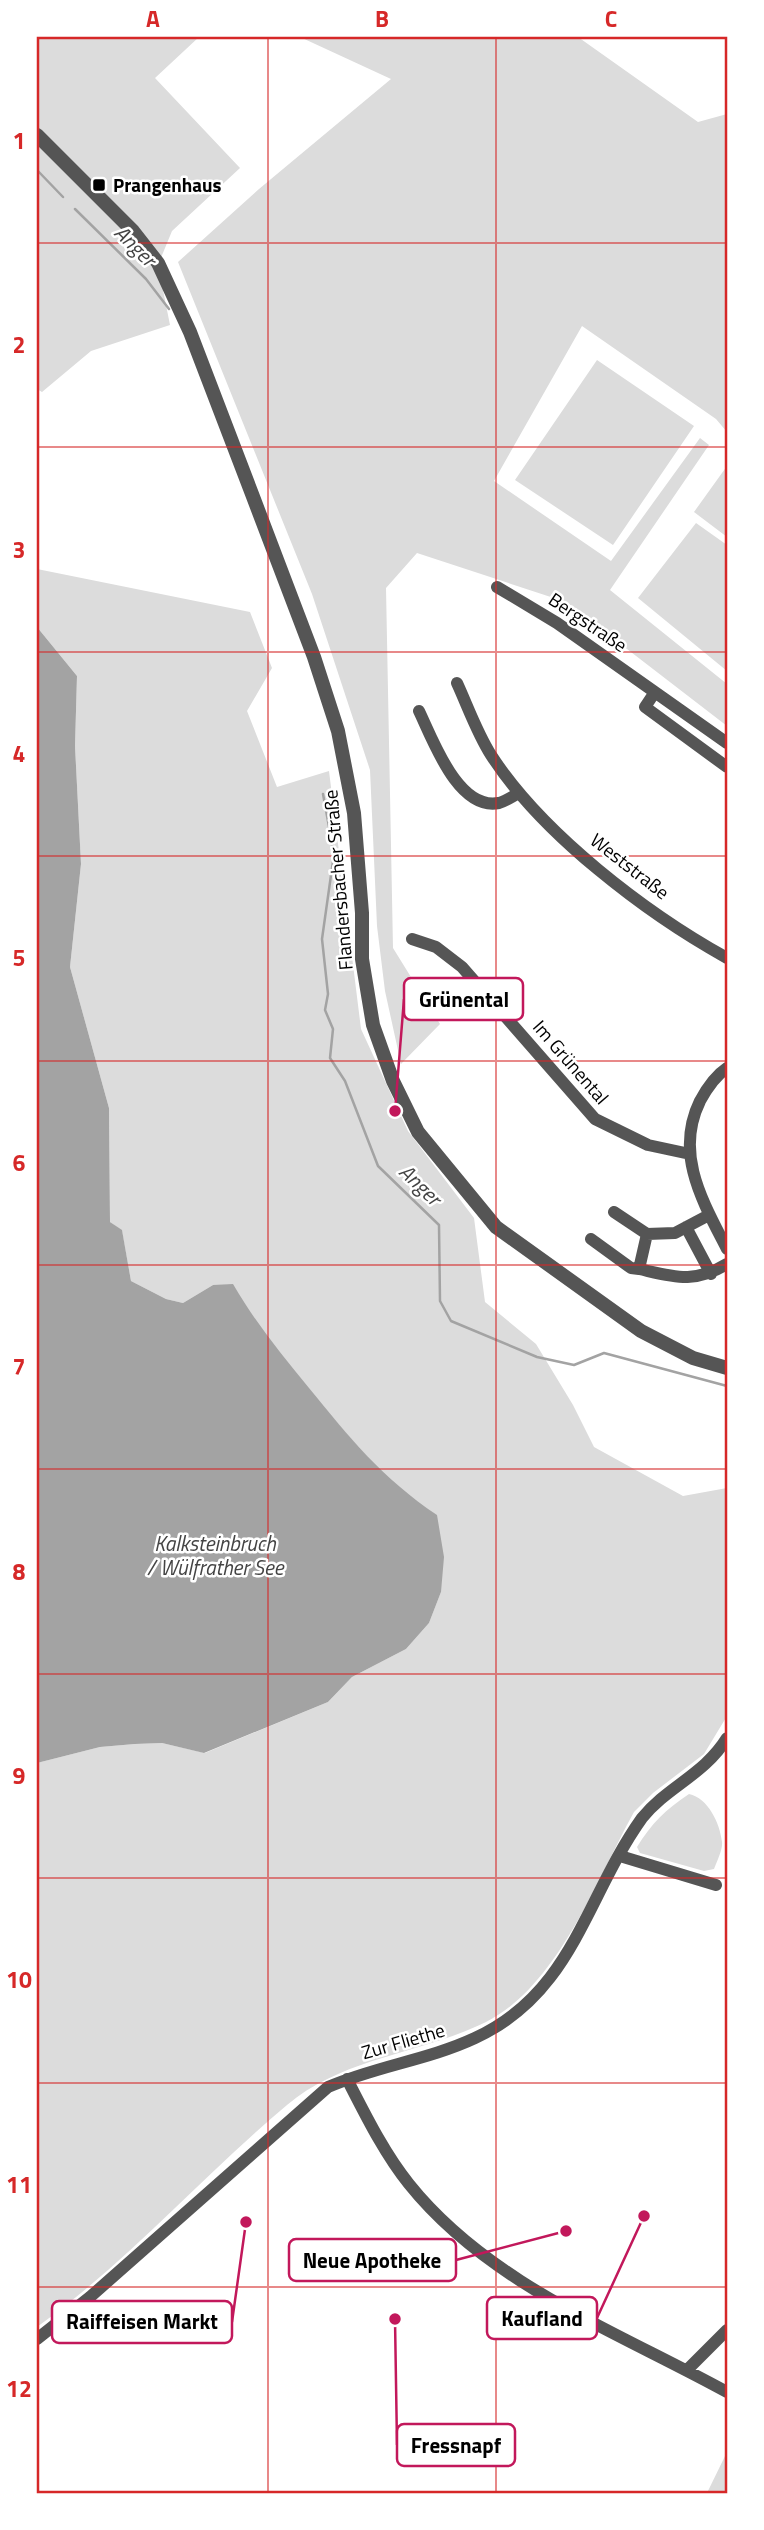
<svg xmlns="http://www.w3.org/2000/svg" width="764" height="2530" font-family="'Titillium Web',sans-serif">
  <style>
    .green { fill: #dcdcdc }
    .water { fill: #a3a3a3 }
    .lines { fill: none; stroke-linecap: round; stroke-linejoin: round }
    .stream { stroke: #a3a3a3; stroke-width: 2.5 }
    .minor { stroke: #555; stroke-width: 12 }
    .tertiary { stroke: #555; stroke-width: 14 }
    .grid { fill: none; stroke: #d62828; stroke-width: 2; stroke-opacity: 0.55 }
    .poi-dot { fill: #000; stroke: #fff; stroke-width: 2.5 }
    .labels { text-anchor: middle; stroke-width: 5; stroke-linejoin: round; paint-order: stroke }
    .poi-label { font-size: 19px; font-weight: bold; fill: #000; stroke: #fff; text-anchor: start }
    .street-label { font-size: 19px; fill: #000; stroke: #fff }
    .water-label { font-size: 21px; font-style: italic; fill: #444; stroke: #fff }
    .leader { fill: none; stroke: #c2185b; stroke-width: 2.5 }
    .callout-dot { fill: #c2185b; stroke: #fff; stroke-width: 2.5 }
    .callout { fill: #fff; stroke: #c2185b; stroke-width: 2.5 }
    .callout-label { font-size: 21px; text-anchor: middle; font-weight: bold; fill: #000 }
    .neatline { fill: none; stroke: #d62828; stroke-width: 2.5 }
    .grid-label { font-size: 23px; text-anchor: middle; font-weight: bold; fill: #d62828 }
  </style>
  <rect width="100%" height="100%" fill="#fff"/>
  <path class="green" d="M37 37H199L155 78 240 168 172 231 158 265 170 325 91 351 42 392 37 389Z
    M300 37H578L698 122 727 114V432L716 419 582 326 494 481 611 561 700 438 709 445 610 590 727 684V726L566 602 417 553 386 588 393 948 440 1024 401 1064 385 991 377 926 370 770 312 594 178 262 259 189 391 79Z
    M597 360 694 426 613 545 515 480Z
    M727 466V537L694 512Z
    M696 523 727 545V671L638 598Z
    M37 569 250 612 272 668 247 711 277 787 329 771 361 1029 408 1131 474 1218 485 1302 536 1344 573 1405 594 1447 683 1496 727 1488V1716L704 1754 653 1793 634 1812C597 1879 558 1986 486 2022 421 2054 344 2057 287 2105 200 2178 130 2260 37 2327V1763L100 1747 135 1744 162 1743 205 1753 328 1702 352 1677 406 1649 429 1623 441 1592 436 1515 398 1489 351 1439 272 1347 252 1317 213 1285 183 1303 166 1299 131 1281 122 1231 110 1222 109 1108 70 967 81 864 75 746 77 676 37 627Z
    M689 1794C708 1798 720 1823 722 1842 723 1849 717 1861 714 1869L704 1871 640 1853 637 1847C651 1824 666 1809 689 1794Z
    M727 2452V2493H707Z"/>
  <path class="water" d="M37 627 77 676 75 746 81 864 70 967 109 1108 110 1222 122 1230 131 1281 166 1299 183 1303 213 1285 233 1284C255 1322 281 1354 309 1388 349 1437 383 1479 437 1515L444 1557 441 1592 429 1623 406 1649 352 1677 328 1702 204 1753 162 1743 135 1744 100 1747 37 1763Z"/>
  <g class="lines">
    <path class="stream" d="M37 170 63 197
      M75 209 146 279 169 309
      M323 794 334 854 322 939 328 994 325 1010 333 1029 330 1058 345 1081 378 1166 439 1225 440 1301 451 1321 537 1357 574 1365 604 1353 727 1386"/>
    <path class="minor" d="M497 587 557 623 727 743
      M457 683C468 707 477 733 491 755 542 834 646 913 727 958
      M655 692 645 707 727 767
      M419 711C433 740 458 811 499 803 506 801 513 796 519 793
      M412 939 436 947 462 967 595 1119 648 1145 690 1154
      M727 1068C715 1076 707 1088 700 1101 674 1154 703 1202 727 1249
      M614 1212 647 1234
      M709 1215 675 1233 647 1234 639 1269C675 1277 694 1284 727 1264
      M686 1227 711 1274
      M591 1239 631 1268 639 1269
      M620 1856 716 1885
      M347 2079C365 2114 384 2153 409 2184 489 2284 618 2332 727 2392
      M37 2339 90 2297 328 2087C376 2066 428 2060 475 2038 573 1993 585 1898 642 1818 668 1786 704 1775 727 1738
      M687 2370 727 2330"/>
    <path class="tertiary" d="M37 135 133 231 158 263 190 332 252 494 314 657 338 731 354 813 362 913V959L373 1025 393 1081 418 1132 496 1227 641 1331 693 1358 727 1368"/>
  </g>
  <path class="grid" d="M268 37V2493M496 37V2493M37 243H727M37 447H727M37 652H727M37 856H727M37 1061H727M37 1265H727M37 1469H727M37 1674H727M37 1878H727M37 2083H727M37 2287H727"/>
  <rect class="poi-dot" x="92" y="178" width="14" height="14" rx="3.5"/>
  <g class="labels">
    <g class="poi-label">
      <text x="113" y="192">Prangenhaus</text>
    </g>
    <g class="street-label">
      <text transform="translate(588 622) rotate(34)" y="7">Bergstraße</text>
      <text transform="translate(630 866) rotate(38)" y="7">Weststraße</text>
      <text transform="translate(338 880) rotate(-95)" y="7">Flandersbacher Straße</text>
      <text transform="translate(571 1062) rotate(49)" y="7">Im Grünental</text>
      <text transform="translate(403 2041) rotate(-16)" y="7">Zur Fliethe</text>
    </g>
    <g class="water-label">
      <text transform="translate(135 246) rotate(45)" y="7">Anger</text>
      <text transform="translate(420 1185) rotate(44)" y="7">Anger</text>
      <text x="215" y="1551">Kalksteinbruch<tspan x="215" dy="24">/ Wülfrather See</tspan></text>
    </g>
  </g>
  <path class="leader" d="M395 1111L404 999M566 2231L456 2260M644 2216L597 2318M246 2222L232 2322M395 2319L397 2445"/>
  <g class="callout-dot">
    <circle cx="395" cy="1111" r="7"/>
    <circle cx="566" cy="2231" r="7"/>
    <circle cx="644" cy="2216" r="7"/>
    <circle cx="246" cy="2222" r="7"/>
    <circle cx="395" cy="2319" r="7"/>
  </g>
  <g class="callout">
    <rect x="404" y="978" width="119" height="42" rx="7"/>
    <rect x="289" y="2239" width="167" height="42" rx="7"/>
    <rect x="487" y="2297" width="110" height="42" rx="7"/>
    <rect x="52" y="2301" width="180" height="42" rx="7"/>
    <rect x="397" y="2424" width="118" height="42" rx="7"/>
  </g>
  <g class="callout-label">
    <text x="464" y="1007">Grünental</text>
    <text x="372" y="2268">Neue Apotheke</text>
    <text x="542" y="2326">Kaufland</text>
    <text x="142" y="2329">Raiffeisen Markt</text>
    <text x="456" y="2453">Fressnapf</text>
  </g>
  <rect width="764" height="2530" fill="none" stroke="#ffffff" stroke-width="77"/>
  <rect x="38" y="38" width="688" height="2454" class="neatline"/>
  <g class="grid-label">
    <text x="153" y="27">A</text>
    <text x="382" y="27">B</text>
    <text x="611" y="27">C</text>
    <text x="19" y="149">1</text>
    <text x="19" y="353">2</text>
    <text x="19" y="558">3</text>
    <text x="19" y="762">4</text>
    <text x="19" y="966">5</text>
    <text x="19" y="1171">6</text>
    <text x="19" y="1375">7</text>
    <text x="19" y="1580">8</text>
    <text x="19" y="1784">9</text>
    <text x="19" y="1988">10</text>
    <text x="19" y="2193">11</text>
    <text x="19" y="2397">12</text>
  </g>
</svg>
